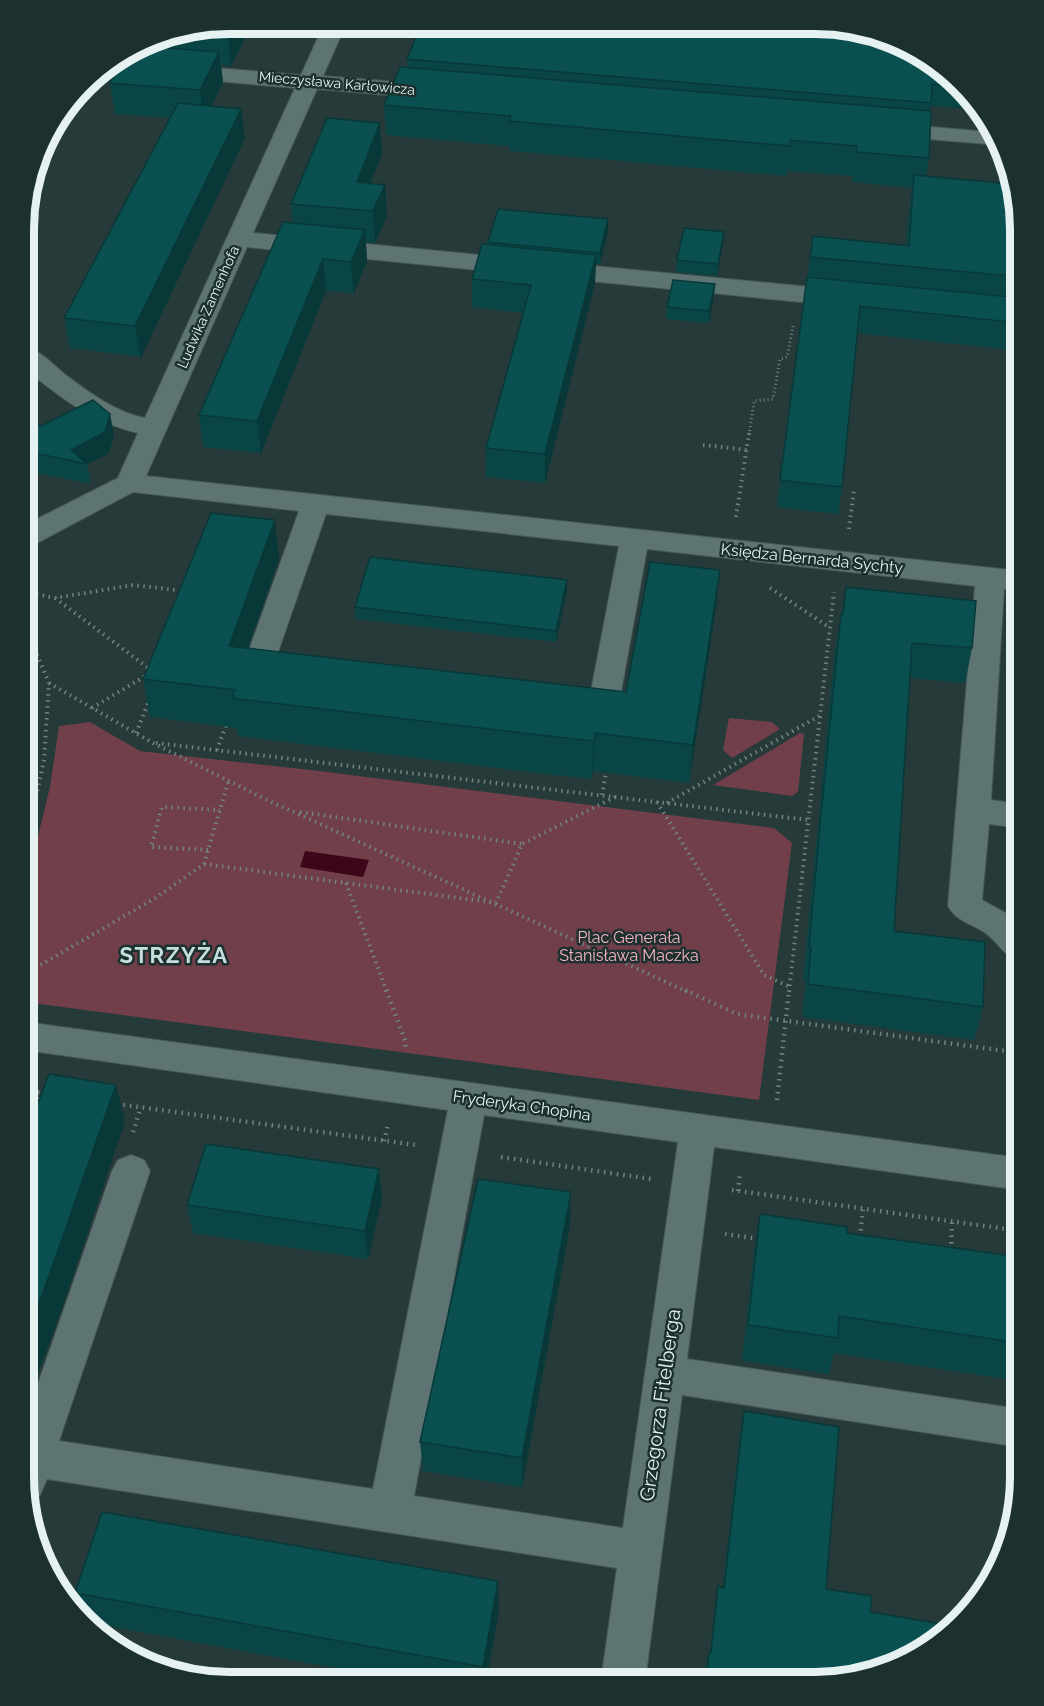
<svg xmlns="http://www.w3.org/2000/svg" width="1044" height="1706" font-family="Raleway,sans-serif">
  <style>
    .green { fill: #713f4a }
    .water { fill: #3d0619 }
    .lines { fill: none; stroke-linecap: round; stroke-linejoin: round }
    .minor-casing { stroke: #455756; stroke-width: 2 }
    .path-far2 { stroke: #728382; stroke-width: 3; stroke-dasharray: 1 3; stroke-linecap: butt }
    .path-far1 { stroke: #728382; stroke-width: 4; stroke-dasharray: 1.5 4.5; stroke-linecap: butt }
    .path { stroke: #728382; stroke-width: 4.5; stroke-dasharray: 1.5 5; stroke-linecap: butt }
    .minor { fill: #5e7473; fill-rule: evenodd }
    .wall { fill: #094545 }
    .shaded-wall { fill: #083838 }
    .building { fill: #0b5050; stroke: #083838; stroke-width: 1.5 }
    .labels { text-anchor: middle; stroke-width: 5; stroke-linejoin: round; paint-order: stroke }
    .far-street-label { font-size: 14px; fill: #e6f2f1; stroke: #1b302f }
    .street-label { font-size: 16px; fill: #e6f2f1; stroke: #1b302f }
    .park-label { font-size: 16px; fill: #f8b3c1; stroke: #1b302f }
    .near-street-label { font-size: 20px; fill: #e6f2f1; stroke: #1b302f }
    .district-label { font-size: 22px; font-weight: bold; letter-spacing: 1.5px; fill: #c5dedd; stroke: #1b302f }
    .rim { fill: none; stroke: #e6f2f1; stroke-width: 8 }
  </style>
  <rect width="100%" height="100%" fill="#253a39"/>
  <path class="green" d="M729 718 772 722 780 729 732 758 723 750Z
    M90 722 140 751 311 770 774 828 792 843 759 1100 25 1002V880L30 869 50 787 59 726Z
    M800 733 804 734 798 792 792 796 713 785Z"/>
  <path class="water" d="M305 851 369 860 363 877 300 867Z"/>
  <g class="lines">
    <defs>
      <path id="minor" d="M324 24H346L323 76 434 85 442 87 445 92 442 97 434 99 317 89 253 233 851 291 860 294 864 299 860 304 851 307 247 247 146 476 1020 571V591L1004 589 991 800 1020 804V828L989 824 982 900 1011 916 1020 925V961C1004 956 999 944 987 934 973 924 957 922 948 906L975 586 647 549 619 703 615 711 604 714 564 708 560 700 564 692 575 689 591 691 619 546 326 514 277 655 299 660 303 667 299 674 288 678 248 671 244 664 299 511 133 492 35 544 25 546V525L118 478 138 433C93 423 60 397 25 369L26 348C42 351 54 366 67 376 91 394 116 412 145 418L295 88 101 71 118 60 301 75Z
        M886 123 990 132 1000 145 878 135 875 130 878 125Z
        M25 1022 1020 1158V1190L714 1147 687 1359 1020 1409V1447L682 1395 645 1682 601 1681 617 1568 47 1479 40 1495 29 1499 24 1476V1424L112 1171 118 1160 131 1155 144 1160 150 1171 59 1441 373 1489 448 1110 25 1050ZM484 1115 678 1142 623 1528 414 1496Z"/>
    </defs>
    <use href="#minor" class="minor-casing"/>
    <path class="path-far2" d="M749 435 754 401 773 399 780 359 787 357 793 326"/>
    <path class="path-far1" d="M703 445 748 450
      M736 517 749 433
      M849 529 854 489
      M770 588 829 627
      M25 592 55 598 133 585 184 591
      M55 598 151 670
      M25 627 49 683 44 760 25 848
      M49 683 153 743 263 798 688 992
      M92 708 147 675
      M136 733 149 701
      M156 743 809 820
      M217 750 226 725
      M602 795 606 772
      M657 802 764 975 790 987
      M667 803 821 715
      M300 812 522 844
      M208 850 151 847 162 807 220 810
      M204 864 496 903 522 844 615 797
      M346 883 387 992
      M25 974 157 897 204 864 229 779
      M789 992 834 592"/>
    <path class="path" d="M386 990 405 1040 406 1051
      M685 990 737 1014 1020 1053
      M25 1091 45 1093
      M777 1100 789 990
      M117 1104 416 1145
      M133 1132 141 1107
      M24 1135 41 1093
      M384 1141 388 1125
      M501 1157 651 1179
      M732 1190 1020 1231
      M738 1191 740 1173
      M725 1234 759 1239
      M860 1237 863 1208
      M951 1250 952 1221"/>
    <use href="#minor" class="minor"/>
  </g>
  <path class="wall" d="M230 24H246L247 35 231 66 221 65 223 83 211 106 245 138 141 357 70 348 64 318 170 118 115 114 110 83 143 47V45L151 40Z
    M407 59 940 67 973 109 930 106 929 158 926 177 1020 230V351L858 333 842 487 838 514 777 507 813 236 906 246 910 202 912 188 852 182 853 176 787 171 786 176 510 151 509 146 386 135 384 105 407 67Z
    M380 123 382 154 370 183 387 216 375 243 366 242 367 261 354 293 326 291 261 453 203 447 199 415 293 223 291 204Z
    M608 231 600 264H596L595 283 545 483 486 477V448L524 313 472 307V279L488 245V242Z
    M723 243 717 276 676 272 677 260Z
    M715 284 714 295 709 323 666 319 667 307Z
    M25 414 41 426 114 434 109 453 87 464 91 484 25 471Z
    M279 559 248 648 626 692 716 608 689 783 593 771 592 779 539 773 238 736 236 728 150 717 143 679Z
    M567 580V591L556 642 356 619 355 607Z
    M846 587 972 648 965 683 910 678 894 931 983 1007 974 1040 802 1017 806 981 803 980 835 649Z
    M379 1169 382 1198 368 1259 193 1233 187 1205Z
    M760 1214 847 1233 1020 1257V1381L834 1353 829 1374 742 1361 754 1252Z
    M570 1225 522 1487 423 1471 420 1442Z
    M744 1411 815 1682H704L705 1671 709 1652H710L715 1607 718 1586 723 1587 740 1433Z
    M1020 1467V1490L1017 1502 1018 1471Z
    M75 1593 499 1611 486 1681H405L92 1623 82 1611Z"/>
  <path class="shaded-wall" d="M234 24H246L247 35 231 66 228 36Z
    M219 52 223 83 204 121 200 90Z
    M241 109 245 138 141 357 135 326Z
    M380 123 382 154 360 210 357 182Z
    M385 185 387 216 375 243 373 211Z
    M608 219V231L600 264V253Z
    M365 230 367 261 354 293 351 262Z
    M724 232 723 243 717 276 718 264Z
    M596 255 595 283 545 483V454Z
    M323 259 326 291 261 453 257 421Z
    M715 284 714 295 709 323V311Z
    M110 414 114 434 109 453 87 464 71 450Z
    M275 520 279 559 235 684 229 646Z
    M720 570 716 608 689 783 693 745Z
    M567 580V591L556 642V631Z
    M595 733 593 771 592 779 594 741Z
    M116 1085 125 1122 62 1308 24 1412V1343Z
    M379 1169 382 1198 368 1259 365 1231Z
    M571 1192 570 1225 522 1487V1458Z
    M498 1581 499 1611 486 1681H483V1667Z"/>
  <path class="building" d="M230 24H234L228 36 185 33Z
    M421 25 842 26 940 67 955 86 932 84 931 103 407 59Z
    M140 46 219 52 200 90 110 83 126 55Z
    M400 67 931 111 929 158 856 152 857 146 790 140 789 146 509 121 511 116 384 105Z
    M178 103 241 109 135 326 64 318Z
    M327 118 380 123 357 182 385 185 373 211 291 204Z
    M914 175 1011 184 1020 230V277L810 257 813 236 909 246Z
    M498 209 608 219 600 253 488 242Z
    M283 222 365 230 351 262 323 259 257 421 199 415Z
    M684 228 724 232 718 264 677 260Z
    M482 244 596 255 545 454 486 448 531 285 472 279Z
    M807 277 1020 298V323L860 306 842 487 780 480Z
    M673 280 715 284 709 311 667 307Z
    M93 400 110 414 105 432 71 450 87 464 25 451V414L41 426Z
    M211 513 275 520 229 646 626 692 650 562 720 570 693 745 595 733 594 741 539 735 232 698 235 690 143 679Z
    M370 557 567 580 556 631 355 607Z
    M846 587 976 601 972 648 912 643 894 931 985 942 983 1007 808 984 811 947H809L821 815 841 614H843Z
    M49 1074 116 1085 50 1273 24 1343V1140Z
    M206 1144 379 1169 365 1231 187 1205Z
    M478 1179 571 1192 522 1458 420 1442Z
    M760 1214 847 1227V1233L1020 1257V1343L839 1316 838 1338 748 1325Z
    M744 1411 839 1427 826 1589 872 1596 870 1612 947 1625 893 1666 815 1682H707L709 1652H711L718 1586 724 1588Z
    M102 1512 498 1581 483 1667 75 1593Z"/>
  <g class="labels">
    <g class="far-street-label">
      <text transform="translate(337 83) rotate(5)" y="5">Mieczysława Karłowicza</text>
      <text transform="translate(208 307) rotate(-66)" y="5">Ludwika Zamenhofa</text>
    </g>
    <g class="street-label">
      <text transform="translate(812 558) rotate(6)" y="6">Księdza Bernarda Sychty</text>
      <text transform="translate(522 1105) rotate(8)" y="6">Fryderyka Chopina</text>
    </g>
    <g class="park-label">
      <text x="629" y="943">Plac Generała<tspan x="629" dy="18">Stanisława Maczka</tspan></text>
    </g>
    <g class="near-street-label">
      <text transform="translate(660 1405) rotate(-82)" y="7">Grzegorza Fitelberga</text>
    </g>
    <g class="district-label">
      <text x="174" y="963">STRZYŻA</text>
    </g>
  </g>
  <path d="M0 0H1044V1706H0ZM229 34H815A195 195 0 0 1 1010 229V1477A195 195 0 0 1 815 1672H229A195 195 0 0 1 34 1477V229A195 195 0 0 1 229 34Z" fill="#1b302f" fill-rule="evenodd"/>
  <path class="rim" d="M229 34H815A195 195 0 0 1 1010 229V1477A195 195 0 0 1 815 1672H229A195 195 0 0 1 34 1477V229A195 195 0 0 1 229 34Z"/>
</svg>
